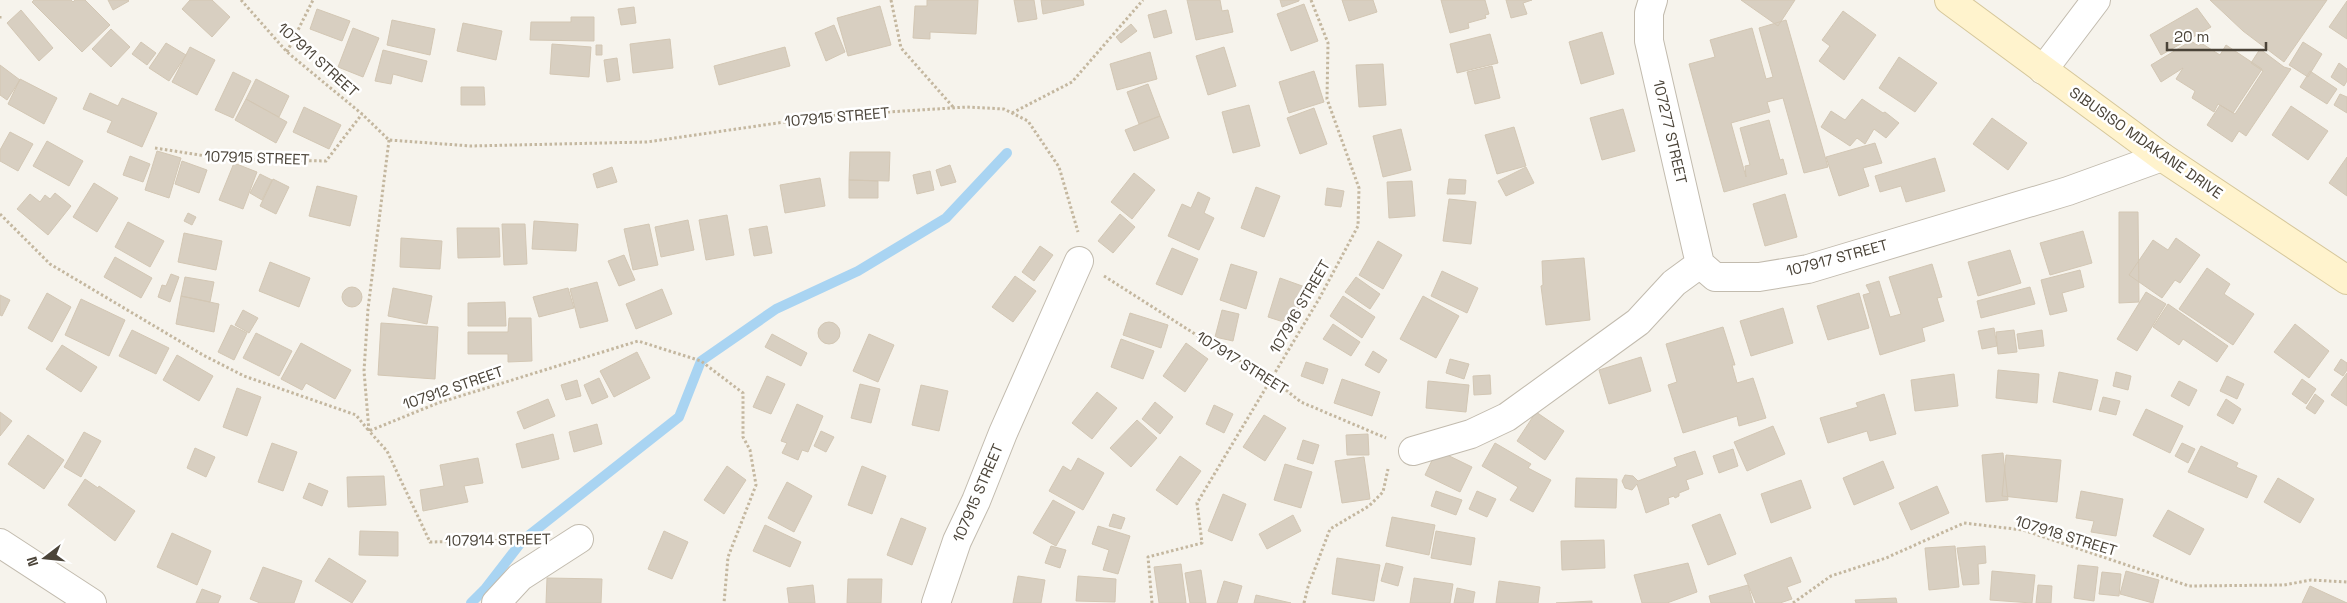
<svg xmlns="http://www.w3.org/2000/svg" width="2347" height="603" font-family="'Space Grotesk',sans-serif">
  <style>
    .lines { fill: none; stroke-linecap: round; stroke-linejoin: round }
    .stream { stroke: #a9d4f2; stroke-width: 10 }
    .building { fill: #d8cfc1; stroke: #d3c7b4 }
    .street-casing { stroke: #c2bbae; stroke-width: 30 }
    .secondary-casing { stroke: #d6c79b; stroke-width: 30 }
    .path { stroke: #c4b79f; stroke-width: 3; stroke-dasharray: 2.5 2.5; stroke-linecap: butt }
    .street { stroke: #fff; stroke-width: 28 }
    .secondary { stroke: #fff3cd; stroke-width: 28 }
    .labels { text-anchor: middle; stroke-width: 5; stroke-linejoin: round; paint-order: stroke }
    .street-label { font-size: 15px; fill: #4b4439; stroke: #fff }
  </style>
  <rect width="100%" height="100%" fill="#f6f3ec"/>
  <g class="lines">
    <path class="stream" d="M471 603 485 589 523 540 679 417 701 361 776 309 858 271 946 218 1007 153"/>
  </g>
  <path class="building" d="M34 0H71L73 2 75 0H85L110 25 82 52 32 2Z
    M108 0H128L129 1 113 10Z
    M190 0H212L230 17 212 37 182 9Z
    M927 0H978L976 34 930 32V39L913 38 915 6H927Z
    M1014 0H1034L1037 19 1018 22Z
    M1041 0H1083L1084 5 1043 14Z
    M1187 0H1220L1222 11 1228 10 1233 32 1196 40Z
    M1280 0H1299V1L1282 7Z
    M1342 0H1373L1377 12 1349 21Z
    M1441 0H1485L1489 14 1485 15 1486 18 1468 23 1469 28 1450 33Z
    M1506 0H1532L1523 3 1527 14 1511 18Z
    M1741 0H1795L1778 26Z
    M2210 0H2327L2284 62 2243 31Z
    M2347 1V39L2329 27Z
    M1304 4 1318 41 1291 51 1277 14Z
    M880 6 891 45 848 56 837 18Z
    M634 7 636 23 621 25 618 9Z
    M2197 8 2211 27 2161 55 2150 35Z
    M317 9 350 21 342 41 310 29Z
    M21 10 53 48 39 61 7 23Z
    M1166 10 1172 33 1154 38 1148 15Z
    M1843 11 1876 35 1844 80 1819 61 1830 46 1822 40Z
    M571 17H594V41L530 40 531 22H571Z
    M392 20 435 29 430 55 387 45Z
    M1786 20 1828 167 1804 173 1783 98 1767 102 1770 112 1731 123 1746 177 1745 166 1750 165 1740 128 1769 120 1780 160 1783 159 1787 174 1724 192 1689 64 1715 57 1710 40 1752 28 1766 79 1773 77 1759 28Z
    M463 23 502 31 496 60 457 51Z
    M1131 24 1137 31 1121 43 1116 37Z
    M834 25 845 52 826 61 815 33Z
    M353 28 379 38 363 77 338 67Z
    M111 29 130 47 111 67 92 49Z
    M1602 32 1614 74 1581 84 1569 42Z
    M1490 34 1498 63 1457 73 1450 44Z
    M670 39 673 68 633 73 630 44Z
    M2191 41 2199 46 2201 43 2220 55 2226 45 2262 69 2233 113 2218 104 2214 112 2192 98 2195 91 2176 79 2183 68 2161 82 2151 65Z
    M141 42 156 53 147 65 132 54Z
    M2303 42 2322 54 2308 77 2289 65Z
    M166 43 186 55 169 81 149 68Z
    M552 44 591 47 589 77 550 74Z
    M596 45H602V55H596Z
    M190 47 215 60 197 95 172 82Z
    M785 47 790 66 719 85 714 66Z
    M1224 47 1236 86 1208 95 1196 56Z
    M2260 49 2284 67 2291 69 2246 136 2239 131 2232 142 2207 125 2220 105 2235 114 2263 71 2251 63Z
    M383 50 427 61 422 82 393 74 391 84 375 81Z
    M1150 52 1157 79 1117 90 1110 64Z
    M1899 57 1937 83 1915 112 1879 88Z
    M617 58 620 80 607 82 604 60Z
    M2339 63 2347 69V81L2344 86 2331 77Z
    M1383 64 1386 105 1359 107 1356 65Z
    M0 65 20 80 7 100 0 95Z
    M1492 66 1500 98 1475 104 1467 72Z
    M1314 71 1324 102 1289 113 1279 82Z
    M2310 71 2337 89 2327 104 2300 87Z
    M233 72 251 81 233 118 215 110Z
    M20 79 57 98 44 124 8 104Z
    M256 79 289 96 279 117 246 99Z
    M1148 84 1160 116 1139 124 1127 92Z
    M461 87H484L485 105H461Z
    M90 93 118 106 122 98 157 113 142 147 107 132 112 121 83 109Z
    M2340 94 2347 97V113L2334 105Z
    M246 99 287 122 276 143 235 120Z
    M1862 99 1883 113 1885 112 1899 123 1886 138 1874 129 1865 144 1857 138 1850 146 1821 127 1831 111 1845 120Z
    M1249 105 1260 146 1233 153 1222 112Z
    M2291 106 2328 131 2308 160 2272 135Z
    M304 107 341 125 329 149 293 132Z
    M1314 108 1327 144 1300 154 1287 118Z
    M1623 109 1635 151 1602 160 1590 118Z
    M1160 116 1169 138 1134 151 1125 130Z
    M1992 118 2027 143 2008 170 1973 144Z
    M1514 127 1526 166 1497 174 1485 135Z
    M1401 129 1411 170 1383 177 1373 136Z
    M10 132 33 144 18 171 0 161V150Z
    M47 141 83 161 69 186 33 166Z
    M1875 143 1882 163 1863 168 1869 186 1839 196 1826 157Z
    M157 151 181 158 169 198 145 190Z
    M850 152H890L889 181 849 180Z
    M130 156 150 164 143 182 123 175Z
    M2347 157V196L2329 183Z
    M1935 158 1945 191 1906 202 1901 186 1880 192 1875 176Z
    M182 161 207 170 199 193 175 184Z
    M234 163 257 172 243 209 219 200Z
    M950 165 956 182 941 186 936 170Z
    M612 167 617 182 597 188 593 174Z
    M1526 167 1534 183 1506 196 1498 181Z
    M930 171 934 190 917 194 913 175Z
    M1134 173 1155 190 1132 219 1111 202Z
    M260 174 272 180 262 200 250 193Z
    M820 178 825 206 785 213 780 185Z
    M273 179 289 187 276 214 260 206Z
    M1449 179 1466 180 1465 194H1447Z
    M849 180 878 181V198H849Z
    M1412 181 1415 216 1389 218 1387 182Z
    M94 183 118 198 97 232 73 217Z
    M317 186 357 196 350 226 309 216Z
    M1256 187 1280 196 1264 237 1241 228Z
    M1327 188 1344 191 1341 207 1325 205Z
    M1198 192 1210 198 1204 213 1214 218 1199 250 1168 236 1182 204 1191 208Z
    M55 193 71 206 48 235 17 209 30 194 40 202 45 195 50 199Z
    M1785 194 1797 237 1765 246 1753 204Z
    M1449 199 1476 202 1471 244 1443 241Z
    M2119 212H2138L2139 302 2119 303Z
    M188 213 196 217 192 225 184 221Z
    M1120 214 1135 227 1113 253 1098 241Z
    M727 215 734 255 706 260 699 220Z
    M688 220 694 250 661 257 655 227Z
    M534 221 578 224 576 251 532 249Z
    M128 222 164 241 150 267 115 247Z
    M502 224H525L527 264 504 265Z
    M649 224 658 265 633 270 624 229Z
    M767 226 772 253 754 256 749 229Z
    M457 228H499L500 257 458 258Z
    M2083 231 2092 263 2050 275 2040 243Z
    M184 233 222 241 216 270 178 262Z
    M401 238 442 241 440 269 400 267Z
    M2176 238 2200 255 2180 283 2175 280 2162 298 2129 275 2153 240 2168 250Z
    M1378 241 1402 255 1383 289 1359 275Z
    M1040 246 1053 255 1034 281 1022 272Z
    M1172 248 1198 259 1182 295 1156 284Z
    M2010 250 2021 283 1978 296 1968 262Z
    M624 255 635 280 619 286 608 261Z
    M115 257 152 278 141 298 104 277Z
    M1584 258 1590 320 1546 325 1541 286 1543 285 1542 261Z
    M270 262 310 278 299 307 259 291Z
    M1231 264 1257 272 1246 309 1220 300Z
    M1932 264 1942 297 1937 298 1944 321 1922 328 1925 341 1880 355 1863 295 1870 293 1866 285 1879 281 1890 317 1901 314 1889 277Z
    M2207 268 2230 284 2224 294 2254 314 2233 345 2179 309Z
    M2080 270 2084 287 2062 293 2067 311 2050 315 2041 280Z
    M1442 271 1478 288 1467 313 1431 296Z
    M171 274 179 277 170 302 158 297 162 285 166 286Z
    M1015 276 1036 291 1013 322 992 307Z
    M185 277 214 282 210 302 181 296Z
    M1356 277 1380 294 1370 309 1345 292Z
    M1280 278 1305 287 1293 325 1268 317Z
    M597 282 608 321 580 328 570 289Z
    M2030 287 2035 304 1981 318 1977 301Z
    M342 297a10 10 0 1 1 20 0a10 10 0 1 1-20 0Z
    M393 288 432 296 427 324 388 316Z
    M568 288 574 308 539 317 533 297Z
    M662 289 672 314 636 329 626 304Z
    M2146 292 2166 304 2137 351 2117 339Z
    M47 293 71 307 52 342 28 328Z
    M1859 293 1869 328 1828 340 1817 306Z
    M0 295 10 300 2 316 0 315Z
    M181 296 219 304 214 332 176 324Z
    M1343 296 1375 317 1362 338 1330 316Z
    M1423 296 1459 316 1436 358 1400 339Z
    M81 299 125 320 109 356 65 335Z
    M505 302 506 326H468V303Z
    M2168 304 2228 346 2217 362 2183 339 2179 345 2153 327Z
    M1783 308 1793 343 1751 356 1740 321Z
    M243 310 258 318 249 333 235 325Z
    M1222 310 1239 314 1233 341 1215 337Z
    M1130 313 1168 325 1161 348 1123 335Z
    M509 318H531L532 361 508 362V354H468V332H508Z
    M818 333a11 11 0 1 1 22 0a11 11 0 1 1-22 0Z
    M381 323 438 327 435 379 378 375Z
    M1333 324 1360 342 1351 356 1323 339Z
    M2295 324 2329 351 2309 378 2274 352Z
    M231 325 247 333 234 360 218 352Z
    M1723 327 1735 365H1732L1737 383 1753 378 1766 418 1739 426 1737 416 1683 433 1668 385 1677 382 1666 344Z
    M1994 328 1997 346 1982 349 1978 331Z
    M132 330 169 348 156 374 119 356Z
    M2014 330 2017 352 1998 354 1996 332Z
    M2042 330 2044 346 2019 349 2017 334Z
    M256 333 292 351 279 376 243 358Z
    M772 334 807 353 801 366 765 347Z
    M869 334 894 345 878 382 853 371Z
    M1121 339 1154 351 1143 379 1111 367Z
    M301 343 351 370 335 399 306 383 302 390 281 379Z
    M1186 343 1208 359 1185 392 1163 376Z
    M62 345 97 367 81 392 46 369Z
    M1373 351 1387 360 1379 373 1365 365Z
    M637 352 650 378 614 397 600 371Z
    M177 355 213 376 199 401 163 380Z
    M1641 357 1651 391 1609 404 1599 370Z
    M1450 359 1469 364 1464 379 1446 373Z
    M2341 359 2347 363V370L2343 376 2334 370Z
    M1306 362 1328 369 1323 384 1301 376Z
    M1998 370 2039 374 2037 403 1996 398Z
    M2059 372 2098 380 2091 410 2053 402Z
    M2116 372 2131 376 2128 390 2113 386Z
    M2347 373V406L2331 395Z
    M1954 374 1958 406 1915 411 1911 380Z
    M1490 375 1491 394 1474 395 1473 376Z
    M767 376 785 384 771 414 753 407Z
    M2227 376 2244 384 2237 399 2220 391Z
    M599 378 608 397 592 404 584 385Z
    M1342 379 1380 392 1372 416 1334 403Z
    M2302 379 2316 389 2306 404 2292 394Z
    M577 380 581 396 566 400 561 385Z
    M1428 381 1469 385 1466 412 1426 408Z
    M2179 381 2197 390 2189 406 2171 396Z
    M860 384 880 389 871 423 851 418Z
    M921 385 948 391 939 431 912 425Z
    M237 388 261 397 247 436 223 427Z
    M1097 392 1117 408 1092 439 1072 423Z
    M1884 394 1896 434 1870 441 1867 431 1828 443 1820 418 1858 407 1856 403Z
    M2315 394 2324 401 2315 414 2306 408Z
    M2103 397 2120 401 2116 415 2099 411Z
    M548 399 555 416 524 429 517 412Z
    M2226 399 2241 409 2233 424 2217 415Z
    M1155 402 1173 417 1160 434 1142 419Z
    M797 404 823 416 808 452 802 450 798 460 782 453 787 443 781 441Z
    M1214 405 1233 414 1224 433 1206 424Z
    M2146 409 2183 426 2170 453 2133 435Z
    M0 412 12 421 0 436Z
    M1536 412 1564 431 1545 460 1517 441Z
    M1264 415 1286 428 1265 461 1243 447Z
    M1137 420 1157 438 1131 467 1110 448Z
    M597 424 602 444 574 452 569 432Z
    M1773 426 1785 454 1747 471 1734 442Z
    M821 431 834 437 826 452 814 446Z
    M84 432 101 441 81 477 64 467Z
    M553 434 559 459 522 468 516 444Z
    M1368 434 1369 455H1347L1346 435Z
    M28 435 64 460 44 489 8 464Z
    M1303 440 1319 445 1313 464 1297 459Z
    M272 443 297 452 283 491 258 482Z
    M1495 443 1531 464 1528 468 1551 480 1533 512 1510 500 1518 487 1482 466Z
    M2182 443 2195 449 2188 463 2175 456Z
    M2201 446 2238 463 2236 467 2257 476 2247 498 2188 472Z
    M195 448 215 457 206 477 187 468Z
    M1733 449 1738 466 1719 473 1713 456Z
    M1437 450 1472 467 1460 492 1425 475Z
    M1695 451 1703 474 1686 480 1689 489 1679 493V496L1675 498 1674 496 1668 498 1669 504 1646 513 1637 484 1632 490 1625 488 1622 481 1625 475 1633 476 1638 481 1677 466 1674 458Z
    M2003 453 2008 500 1986 502 1982 455Z
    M2006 455 2061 460 2057 502 2002 496Z
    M1180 456 1201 471 1177 505 1156 490Z
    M1364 457 1370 499 1342 503 1335 461Z
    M478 458 483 483 464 486 468 502 423 511 420 490 444 486 440 465Z
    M1078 458 1104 473 1083 510 1049 491 1063 466 1071 471Z
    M1883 461 1894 488 1854 505 1843 478Z
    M1285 464 1312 472 1301 508 1274 500Z
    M727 466 746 480 724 514 704 500Z
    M862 466 886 476 872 514 848 505Z
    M384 476 386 505 348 507 347 477Z
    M1576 478 1617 479 1616 508 1575 507Z
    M2278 478 2314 499 2300 523 2264 502Z
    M85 479 98 488 99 486 135 511 115 541 68 505Z
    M1801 480 1811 508 1771 523 1761 494Z
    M787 482 812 496 794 532 768 518Z
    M309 483 328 491 322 506 303 498Z
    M1937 486 1949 513 1911 530 1899 503Z
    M1436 491 1462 500 1456 515 1431 506Z
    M1477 491 1496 499 1487 517 1469 509Z
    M2081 491 2123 499 2116 536 2091 532 2094 521 2076 518Z
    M1223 494 1246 504 1232 541 1208 531Z
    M1053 500 1075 512 1056 546 1033 533Z
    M2168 510 2204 529 2190 555 2153 536Z
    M1113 514 1125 518 1121 529 1109 526Z
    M1720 514 1736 554 1708 565 1692 525Z
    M1293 515 1301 531 1267 549 1259 534Z
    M1392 517 1435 525 1429 555 1386 546Z
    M901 518 926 528 912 565 887 555Z
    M765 525 801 542 790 567 753 551Z
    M1098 526 1130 536 1118 574 1103 570 1109 550 1092 544Z
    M360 531 398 532V556L359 555Z
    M664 531 688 542 672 579 648 569Z
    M1436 531 1475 538 1471 565 1431 558Z
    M172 533 211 551 197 585 157 567Z
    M1604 540 1605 568 1562 570 1561 541Z
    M1051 546 1066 550 1060 568 1045 563Z
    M1955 546 1959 587 1929 590 1925 548Z
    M1985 546 1986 563 1978 564 1979 584 1963 585 1957 548Z
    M1791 557 1801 582 1787 587 1792 599 1780 603H1756L1744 575Z
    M329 558 366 581 352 603 315 581Z
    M1337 558 1380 565 1374 601 1332 594Z
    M1386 563 1403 567 1398 586 1381 581Z
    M1688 563 1697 592 1667 603H1642L1634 575Z
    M1181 564 1186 603H1159L1154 567Z
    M2078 565 2098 567 2094 601 2074 598Z
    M263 567 302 581 294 603H260L250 599Z
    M1201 570 1206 603H1190L1185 573Z
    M1992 571 2035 575 2032 603 1990 600Z
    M2126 571 2159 580 2153 603 2120 594Z
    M2102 572 2121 574 2119 596 2099 594Z
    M1018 576 1045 580 1041 603H1013Z
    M1078 576 1116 579 1115 602 1076 601Z
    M547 578 602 579 601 603H546Z
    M1414 578 1453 584 1450 603H1410Z
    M848 579H882L881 603H847Z
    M1224 581 1242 586 1237 603H1217Z
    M1499 581 1540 587 1538 603H1496Z
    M813 585 815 603H789L787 588Z
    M1748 585 1753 603H1711L1709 596Z
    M2038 585 2052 586 2051 603H2036Z
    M2310 586 2347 603H2302Z
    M1457 588 1475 592 1473 603H1454Z
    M202 589 221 596 218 603H196Z
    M1256 595 1291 603H1254Z
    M1896 598 1897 603H1856L1855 600Z
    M1592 601V603H1556Z"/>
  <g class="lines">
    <defs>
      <path id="street" d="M1653 0 1649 13V41L1700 264
        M2043 70 2096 0
        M1413 451 1471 434 1507 417 1638 322 1674 283 1700 264 1715 277H1759L1808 269 2068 191 2162 157
        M0 543 92 603
        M496 603 520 577 579 539
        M936 603 957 541 976 501 1003 433 1079 261"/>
      <path id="secondary" d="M1949 0 2162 157 2347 280"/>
    </defs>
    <use href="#street" class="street-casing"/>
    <use href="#secondary" class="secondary-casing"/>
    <path class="path" d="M241 0 287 52 362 114 389 140 471 146 647 142 826 116 967 107 1004 109 1028 121 1059 167 1078 232
      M891 0 901 48 954 108
      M0 16V20
      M287 52 313 0
      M1012 113 1072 82 1143 0
      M389 140 368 309 364 371 369 431 387 451 430 542 517 540
      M155 148 225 159 326 161 362 114
      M0 214 50 264 203 355 244 376 356 415 369 431 438 403 638 341 701 361 743 393V437L750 450 756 485 728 557 724 603
      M1104 276 1217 348 1272 379 1301 402 1386 438
      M1152 603 1148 557 1202 543 1197 503 1319 299 1358 226 1359 188 1327 99 1328 43 1311 0
      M1304 603 1308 587 1330 529 1369 506 1383 492 1388 469
      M1793 603 1831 576 1886 558 1964 523 2023 530 2189 586 2284 585 2311 580 2347 582"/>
    <use href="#street" class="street"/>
    <use href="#secondary" class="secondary"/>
  </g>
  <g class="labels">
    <g class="street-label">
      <text transform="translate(318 60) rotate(42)" y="5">107911 STREET</text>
      <text transform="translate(837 117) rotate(-5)" y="5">107915 STREET</text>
      <text transform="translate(1670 132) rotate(77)" y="5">107277 STREET</text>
      <text transform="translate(2146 143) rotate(35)" y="5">SIBUSISO MDAKANE DRIVE</text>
      <text transform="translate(257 158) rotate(2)" y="5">107915 STREET</text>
      <text transform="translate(1837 258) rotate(-15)" y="5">107917 STREET</text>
      <text transform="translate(1300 307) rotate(-60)" y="5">107916 STREET</text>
      <text transform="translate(1242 363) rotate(32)" y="5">107917 STREET</text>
      <text transform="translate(453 388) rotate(-19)" y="5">107912 STREET</text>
      <text transform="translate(978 493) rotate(-67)" y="5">107915 STREET</text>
      <text transform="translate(2066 536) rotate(17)" y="5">107918 STREET</text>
      <text transform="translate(498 540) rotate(-1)" y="5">107914 STREET</text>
    </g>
  </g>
  <g transform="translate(45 558) rotate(254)" stroke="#ffffff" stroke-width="4" paint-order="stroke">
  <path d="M0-4L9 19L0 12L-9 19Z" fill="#4b4439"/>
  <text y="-8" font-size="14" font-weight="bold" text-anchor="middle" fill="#4b4439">N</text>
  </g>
  <path d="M2167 42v8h99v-8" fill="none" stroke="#4b4439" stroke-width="2.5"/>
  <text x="2174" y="42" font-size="15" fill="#4b4439" stroke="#ffffff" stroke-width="4" paint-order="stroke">20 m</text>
</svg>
